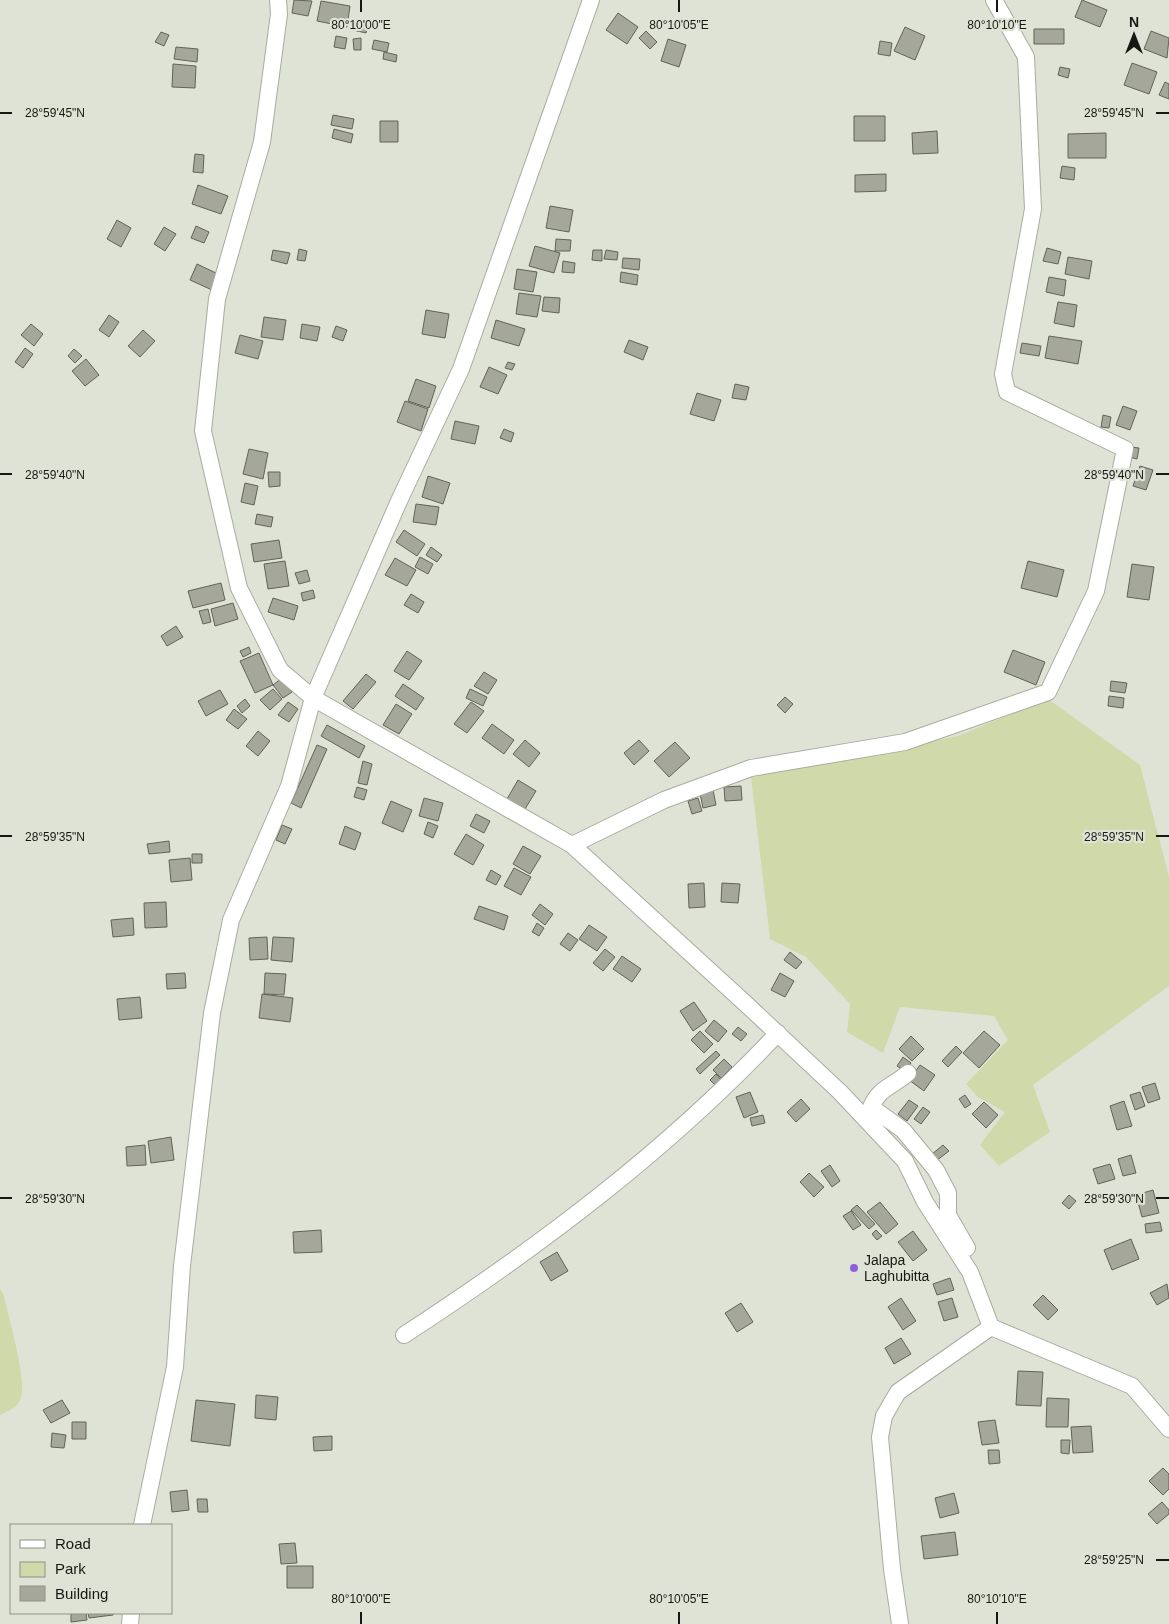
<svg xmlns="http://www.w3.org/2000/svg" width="1169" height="1624" font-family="Helvetica,sans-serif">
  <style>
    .green { fill: #cfd9a9 }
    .building { fill: #a4a799; stroke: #606357 }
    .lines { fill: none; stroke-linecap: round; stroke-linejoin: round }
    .minor-casing { stroke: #a8ac9e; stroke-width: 18 }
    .minor { stroke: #fff; stroke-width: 16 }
    .ticks { fill: none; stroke: #171813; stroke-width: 2 }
    .poi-dot { fill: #8d60da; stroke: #dfe3d5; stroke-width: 2 }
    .labels { text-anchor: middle; stroke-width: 4.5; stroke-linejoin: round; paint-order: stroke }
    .poi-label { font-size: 14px; fill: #171813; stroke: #dfe3d5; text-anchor: start }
    .ticks-label { font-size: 12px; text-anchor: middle; fill: #171813; stroke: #dfe3d5; stroke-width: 4.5; stroke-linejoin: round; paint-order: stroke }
  </style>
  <rect width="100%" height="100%" fill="#dfe3d5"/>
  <path class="green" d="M1048 699 1140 765 1169 877V986L1033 1085 1050 1132 999 1166 980 1145 1005 1112 978 1097 966 1084 1008 1040 994 1016 900 1007 883 1053 847 1032 850 1004 806 957 770 939 751 777 958 736Z
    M0 1289 3 1293C8 1315 27 1379 21 1398 18 1407 8 1411 0 1415Z"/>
  <path class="building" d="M294 0 312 1 308 16 292 13Z
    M1082 0 1107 10 1100 27 1075 17Z
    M321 1 350 6 347 27 317 21Z
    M618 13 638 27 627 44 606 30Z
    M356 21 368 24 366 33 353 30Z
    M905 27 925 36 915 60 894 51Z
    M1034 29H1064V44H1034Z
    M646 31 657 42 650 49 639 38Z
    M1151 31 1169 38 1167 58 1144 49Z
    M161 32 169 35 164 46 155 42Z
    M336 36 347 38 345 49 334 47Z
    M361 38V50H354L353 39Z
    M668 39 686 45 679 67 661 61Z
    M374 40 389 43 387 52 372 49Z
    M880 41 892 43 890 56 878 54Z
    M176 47 198 49 197 62 174 59Z
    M384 52 397 55 396 62 383 59Z
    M1132 63 1157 72 1149 94 1124 85Z
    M173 64 196 66 195 88 172 87Z
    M1060 67 1070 69 1068 78 1058 75Z
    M1165 82 1169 84V99L1159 95Z
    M333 115 354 119 352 129 331 125Z
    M854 116H885V141H854Z
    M380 121H398V142H380Z
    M334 129 353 134 351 143 332 138Z
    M937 131 938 153 913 154 912 133Z
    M1106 133V158H1068V134Z
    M195 154 204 155 203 173 193 172Z
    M1062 166 1075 168 1074 180 1060 178Z
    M886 174V191L855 192V175Z
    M198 185 228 196 221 214 192 204Z
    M550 206 573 210 569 232 546 228Z
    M117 220 131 228 121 247 107 239Z
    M196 226 209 232 204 243 191 238Z
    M164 227 176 234 165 251 154 244Z
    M556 239 571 240 570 251H555Z
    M535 246 560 253 554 273 529 266Z
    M1047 248 1061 252 1058 264 1043 261Z
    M299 249 307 251 305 261 297 260Z
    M273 250 290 253 287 264 271 260Z
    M593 250H602V261L592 260Z
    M606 250 618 252 617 260 604 259Z
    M1068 257 1092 261 1089 279 1065 274Z
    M623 258 640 259 639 270 622 268Z
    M563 261 575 263 574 273 562 272Z
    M197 264 218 274 212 290 190 280Z
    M517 269 537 272 533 292 514 289Z
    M621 272 638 275 637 285 620 282Z
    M1049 277 1066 280 1064 296 1046 292Z
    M519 293 541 296 537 317 516 314Z
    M544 297 560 298 559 313 542 311Z
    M1058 302 1077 305 1074 327 1054 323Z
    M426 310 449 314 445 338 422 334Z
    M109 315 119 322 109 337 99 330Z
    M264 317 286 320 283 340 261 337Z
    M496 320 525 329 519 346 491 338Z
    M31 324 43 334 34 346 21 335Z
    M302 324 320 327 317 341 300 338Z
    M336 326 347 330 343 341 332 337Z
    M143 330 155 341 140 357 128 346Z
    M240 335 263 341 258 359 235 353Z
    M1049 336 1082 341 1078 364 1045 358Z
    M629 340 648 347 643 360 624 352Z
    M1022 343 1041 346 1039 356 1020 353Z
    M25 348 33 354 23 368 15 362Z
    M74 349 82 356 75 363 68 356Z
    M86 359 99 375 85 386 72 371Z
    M508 362 515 364 512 370 505 368Z
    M489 367 507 375 498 394 480 387Z
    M416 379 436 386 429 408 408 401Z
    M735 384 749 387 746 400 732 398Z
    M697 393 721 400 714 421 690 414Z
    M405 401 428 409 421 431 397 422Z
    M1123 406 1137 411 1130 430 1116 425Z
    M1103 415 1111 417 1109 428 1101 427Z
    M455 421 479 426 475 444 451 439Z
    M504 429 514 433 511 442 500 438Z
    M1131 447 1139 448 1137 459 1129 457Z
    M249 449 268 453 263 479 243 474Z
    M1140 466 1153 470 1146 490 1133 486Z
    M268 472H280V486L269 487Z
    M428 476 450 483 443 504 422 497Z
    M245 483 258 486 254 505 241 502Z
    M416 504 439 507 436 525 413 522Z
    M257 514 273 517 271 527 255 524Z
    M404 530 425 544 417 556 396 542Z
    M279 540 282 558 254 562 251 544Z
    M431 547 442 555 437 562 426 555Z
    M420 557 433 564 428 574 415 567Z
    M395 558 416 570 407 586 385 575Z
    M285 561 289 586 268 589 264 564Z
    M1028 561 1064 570 1057 597 1021 588Z
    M1132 564 1154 567 1149 600 1127 597Z
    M307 570 310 581 299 584 295 573Z
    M221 583 225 600 193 608 188 591Z
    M313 590 315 598 303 601 301 593Z
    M411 594 424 602 418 613 404 605Z
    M273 598 298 606 294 620 268 612Z
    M233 603 238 619 215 626 211 609Z
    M208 609 211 622 203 624 199 611Z
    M176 626 183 637 167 646 161 636Z
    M249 647 251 653 243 657 240 651Z
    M1013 650 1045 662 1036 685 1004 672Z
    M407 651 422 661 409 680 394 671Z
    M259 653 273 685 255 693 240 661Z
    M484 672 497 680 488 694 474 686Z
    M366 674 376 682 353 709 343 701Z
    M282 678 292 692 283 698 273 685Z
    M1111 681 1127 683 1125 693 1110 691Z
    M403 684 424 698 416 710 395 696Z
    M273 689 282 699 270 710 260 700Z
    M470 689 487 697 483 706 466 698Z
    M220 690 228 704 206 716 198 701Z
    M1109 696 1124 698 1123 708 1108 706Z
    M785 697 793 704 785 713 777 705Z
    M245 699 250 706 242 713 237 706Z
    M288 702 298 709 289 722 278 715Z
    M471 702 484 711 467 733 454 724Z
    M396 704 412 714 399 734 383 725Z
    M234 709 247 719 238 729 226 720Z
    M492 724 514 740 504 754 482 738Z
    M327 725 365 746 359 758 321 736Z
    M258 731 270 741 258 756 246 746Z
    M525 740 540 753 529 767 513 754Z
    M639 740 649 751 634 765 624 753Z
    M675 742 690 758 669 777 654 761Z
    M317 745 327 749 301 808 291 803Z
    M363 761 372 764 367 785 358 783Z
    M518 780 536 791 525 809 507 799Z
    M741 786 742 800 725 801 724 787Z
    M357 787 367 790 364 800 354 797Z
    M713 790 716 805 703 808 700 793Z
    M424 798 443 803 438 821 419 816Z
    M698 798 702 811 692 814 688 801Z
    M391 801 412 810 403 832 382 823Z
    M476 814 490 821 484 833 470 826Z
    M428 822 438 826 433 838 424 834Z
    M282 825 292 829 285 844 276 840Z
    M345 826 361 833 355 850 339 844Z
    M466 834 484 845 473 865 454 854Z
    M169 841 170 852 149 854 147 844Z
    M523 846 541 856 530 874 513 864Z
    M192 854H202V863H192Z
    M190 858 192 880 171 882 169 860Z
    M514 868 531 877 521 895 504 886Z
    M491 870 501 876 496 885 486 880Z
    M704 883 705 907 689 908 688 884Z
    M722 883 740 884 738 903 721 902Z
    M166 902 167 927 145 928 144 903Z
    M540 904 553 914 545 925 532 915Z
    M479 906 508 916 504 930 474 919Z
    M133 918 134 935 113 937 111 920Z
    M537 923 544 928 539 936 532 932Z
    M589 925 607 937 597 951 579 939Z
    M568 933 578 940 570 951 560 944Z
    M267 937 268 959 250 960 249 938Z
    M273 937 294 938 292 962 271 960Z
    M605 949 615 957 603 971 593 963Z
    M790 952 802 962 796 969 784 960Z
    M622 956 641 969 632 982 613 969Z
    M185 973 186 988 167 989 166 974Z
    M265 973 286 974 284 995 264 994Z
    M780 973 794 981 785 997 771 990Z
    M262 994 293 998 290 1022 259 1018Z
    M140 997 142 1018 119 1020 117 999Z
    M694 1002 707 1021 693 1031 680 1011Z
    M714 1020 727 1031 718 1042 705 1031Z
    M738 1027 747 1034 741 1041 732 1034Z
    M700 1031 713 1044 704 1053 691 1040Z
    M984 1031 1000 1045 979 1068 963 1053Z
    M911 1036 924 1049 912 1061 899 1049Z
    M956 1046 962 1052 948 1067 942 1061Z
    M716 1051 720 1055 700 1074 696 1069Z
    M903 1057 911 1063 905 1071 897 1066Z
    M724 1059 732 1067 721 1078 713 1070Z
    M920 1065 935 1075 924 1091 909 1080Z
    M716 1074 722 1081 716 1086 710 1080Z
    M1155 1083 1160 1099 1148 1103 1142 1087Z
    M750 1092 758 1112 744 1118 736 1097Z
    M1140 1092 1145 1106 1135 1110 1130 1095Z
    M965 1095 971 1104 965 1108 959 1099Z
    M801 1099 810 1109 796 1122 787 1112Z
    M909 1100 918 1106 907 1121 898 1114Z
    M1124 1101 1132 1126 1117 1130 1110 1106Z
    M984 1102 998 1115 986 1128 972 1114Z
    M923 1107 930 1112 921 1124 914 1119Z
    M763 1115 765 1123 752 1126 750 1118Z
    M171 1137 174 1160 151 1163 148 1141Z
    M145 1145 146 1165 127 1166 126 1147Z
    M943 1145 949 1151 936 1161 931 1155Z
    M1131 1155 1136 1173 1123 1176 1118 1159Z
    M1110 1164 1115 1179 1098 1184 1093 1169Z
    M830 1165 840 1181 832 1187 821 1171Z
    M809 1173 824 1187 814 1197 800 1182Z
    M1153 1190 1159 1213 1142 1217 1136 1195Z
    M1069 1195 1076 1201 1069 1209 1062 1203Z
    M880 1202 898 1224 886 1234 867 1212Z
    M857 1205 875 1224 869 1229 851 1210Z
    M851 1211 861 1225 853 1230 843 1216Z
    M1160 1222 1162 1231 1146 1233 1145 1224Z
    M321 1230 322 1252 294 1253 293 1232Z
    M876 1230 882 1236 877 1240 872 1234Z
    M913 1231 927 1250 913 1261 898 1242Z
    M1131 1239 1139 1259 1112 1270 1104 1250Z
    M557 1252 568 1271 551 1281 540 1262Z
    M950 1278 954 1290 937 1295 933 1284Z
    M1167 1284 1169 1298 1157 1305 1150 1293Z
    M1043 1295 1058 1310 1048 1320 1033 1305Z
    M901 1298 916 1321 903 1330 888 1307Z
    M952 1298 958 1317 944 1321 938 1302Z
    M741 1303 753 1322 737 1332 725 1313Z
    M901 1338 911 1354 894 1364 885 1348Z
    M1018 1371 1043 1372 1041 1406 1016 1405Z
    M256 1395 278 1397 276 1420 255 1418Z
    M1047 1398 1069 1399 1068 1427H1046Z
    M62 1400 70 1413 51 1423 43 1410Z
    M196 1400 235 1404 230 1446 191 1441Z
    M995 1420 999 1443 982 1445 978 1422Z
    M72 1422H86V1439H72Z
    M1091 1426 1093 1452 1073 1453 1071 1427Z
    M52 1433 66 1435 64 1448 51 1447Z
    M332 1436V1450L314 1451 313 1437Z
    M1061 1440H1070L1069 1454 1061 1453Z
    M988 1450H999L1000 1463 989 1464Z
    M1163 1468 1169 1474V1489L1163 1495 1149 1481Z
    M187 1490 189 1510 172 1512 170 1492Z
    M954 1493 959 1513 940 1518 935 1498Z
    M197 1499H207L208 1512H198Z
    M1162 1502 1169 1510V1514L1157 1524 1148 1514Z
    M955 1532 958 1555 924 1559 921 1536Z
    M295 1543 297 1563 281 1564 279 1544Z
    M287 1566H313V1588H287Z
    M71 1613H86L87 1620 71 1622Z
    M88 1613H113V1615L89 1618Z"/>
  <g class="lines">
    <defs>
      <path id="minor" d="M278 0 279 14 262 142 217 299 203 431 239 588 280 670 313 698 572 845 746 1004 840 1092 905 1161 925 1202 970 1272 991 1327 1132 1386 1169 1429
        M572 845 664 800 751 768 905 742 1048 692 1096 591 1125 449 1007 392 1003 374 1033 209 1026 57 994 0
        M908 1073C892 1087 880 1087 871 1107L903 1130 936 1170 948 1193V1215L967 1248
        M404 1335C539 1247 667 1151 778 1033
        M142 1525 175 1367 182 1266 212 1013 231 920 289 786 313 698 399 501 461 369 591 0
        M130 1624 131 1613
        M900 1624 892 1569 880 1437 884 1416 898 1392 991 1327"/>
    </defs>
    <use href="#minor" class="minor-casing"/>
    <use href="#minor" class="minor"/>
  </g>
  <path class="ticks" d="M361 0V12M679 0V12M997 0V12M0 113H12M1156 113H1169M0 474H12M1156 474H1169M0 836H12M1156 836H1169M0 1198H12M1156 1198H1169M1156 1560H1169M361 1612V1624M679 1612V1624M997 1612V1624"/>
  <circle class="poi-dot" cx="854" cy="1268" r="5"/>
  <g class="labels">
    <g class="poi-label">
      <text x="864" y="1265">Jalapa<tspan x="864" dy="16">Laghubitta</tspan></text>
    </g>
  </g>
  <g class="ticks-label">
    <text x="361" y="29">80°10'00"E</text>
    <text x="679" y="29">80°10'05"E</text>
    <text x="997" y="29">80°10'10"E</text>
    <text x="55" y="117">28°59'45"N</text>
    <text x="1114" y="117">28°59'45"N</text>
    <text x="55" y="479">28°59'40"N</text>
    <text x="1114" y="479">28°59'40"N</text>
    <text x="55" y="841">28°59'35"N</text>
    <text x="1114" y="841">28°59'35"N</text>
    <text x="55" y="1203">28°59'30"N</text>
    <text x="1114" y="1203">28°59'30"N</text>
    <text x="1114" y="1564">28°59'25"N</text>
    <text x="361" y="1603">80°10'00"E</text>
    <text x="679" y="1603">80°10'05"E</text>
    <text x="997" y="1603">80°10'10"E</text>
  </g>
  <rect x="10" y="1524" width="162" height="90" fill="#dfe3d5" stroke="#8f9287"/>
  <rect x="20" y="1540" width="25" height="8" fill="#ffffff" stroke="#8f9287"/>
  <text x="55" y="1549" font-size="15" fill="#171813">Road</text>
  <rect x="20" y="1562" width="25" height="15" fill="#cfd9a9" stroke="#8f9287"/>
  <text x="55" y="1574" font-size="15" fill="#171813">Park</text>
  <rect x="20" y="1586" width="25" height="15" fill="#a4a799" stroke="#8f9287"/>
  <text x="55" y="1599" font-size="15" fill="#171813">Building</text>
  <g transform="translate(1134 35)" stroke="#dfe3d5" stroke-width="4" paint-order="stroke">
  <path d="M0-4L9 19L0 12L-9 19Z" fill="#171813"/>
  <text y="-8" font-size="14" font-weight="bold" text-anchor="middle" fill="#171813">N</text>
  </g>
</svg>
